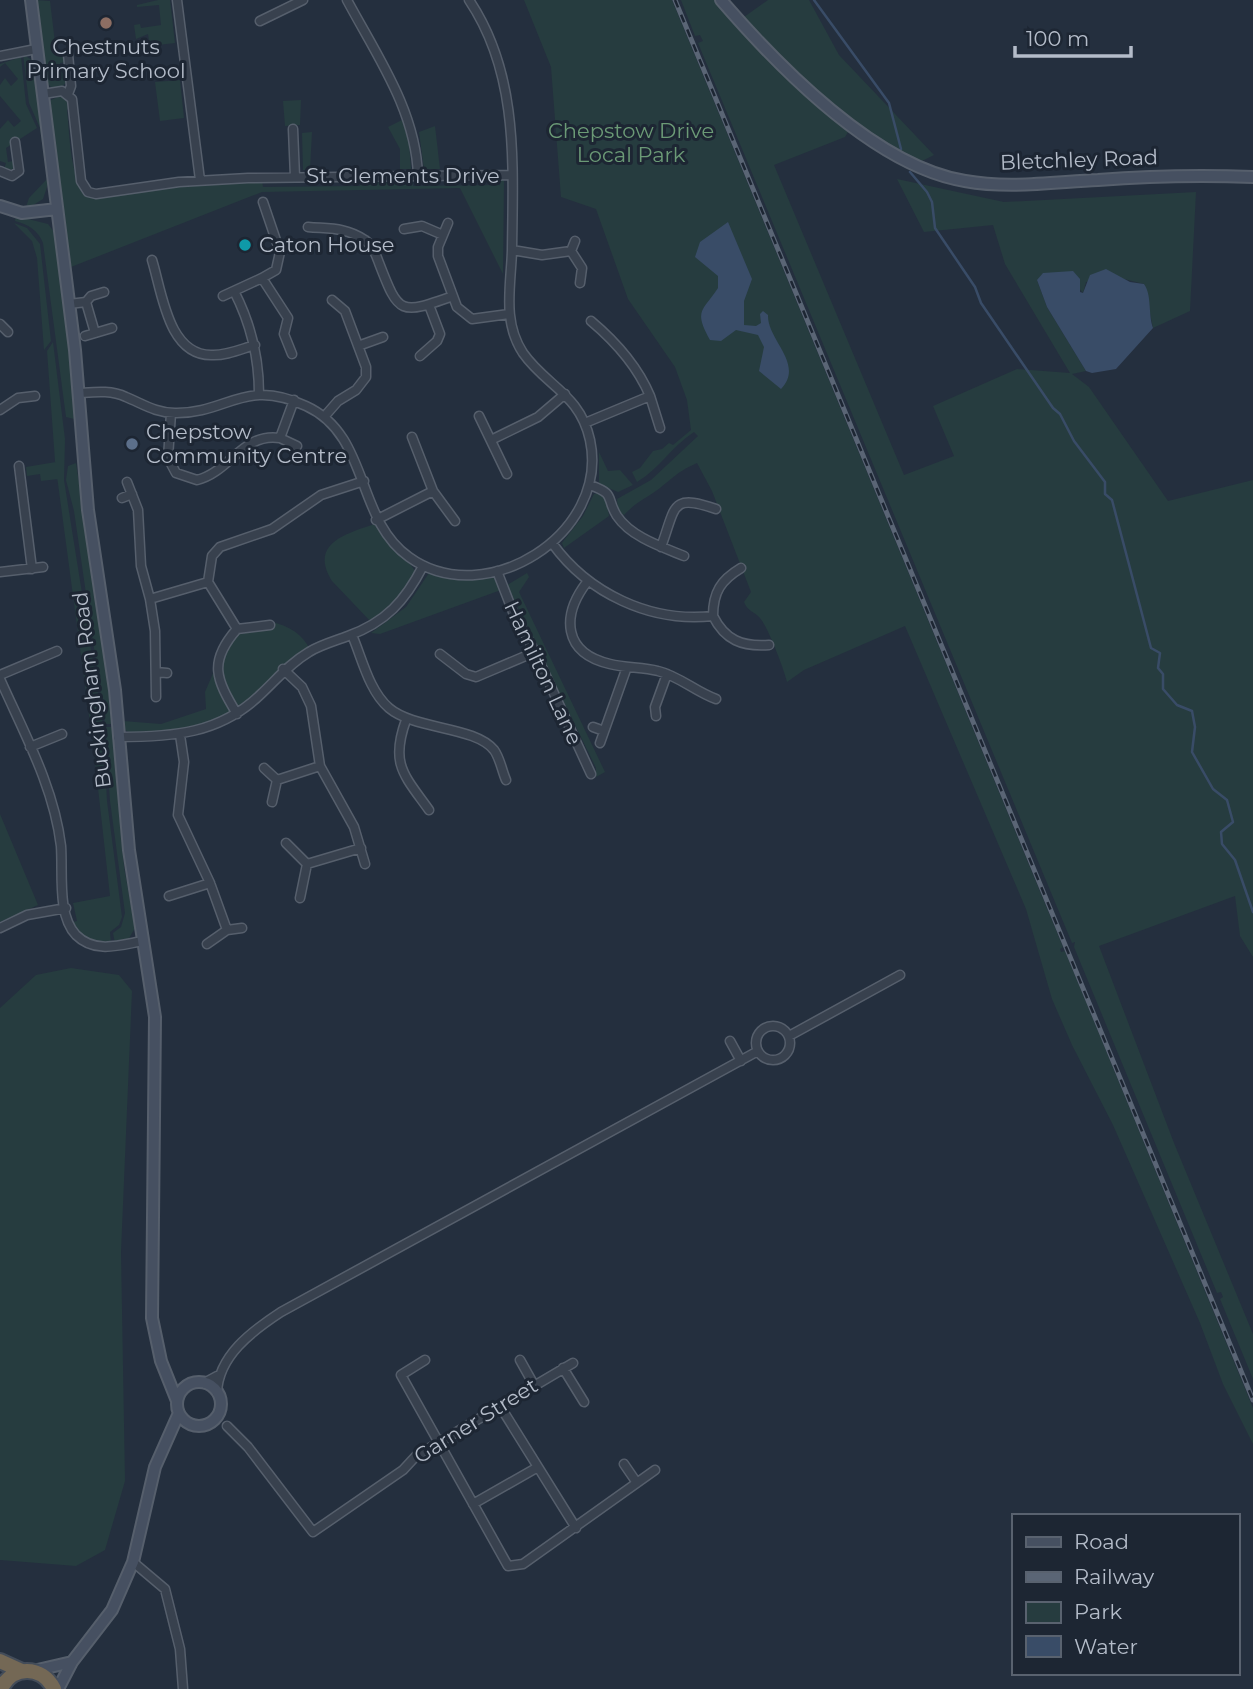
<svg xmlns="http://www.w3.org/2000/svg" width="1253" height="1689" font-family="Montserrat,sans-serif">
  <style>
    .green { fill: #263c3f }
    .water { fill: #394c67 }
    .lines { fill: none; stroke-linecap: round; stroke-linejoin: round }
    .stream { stroke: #394c67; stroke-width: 2.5 }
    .street-casing { stroke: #565f6c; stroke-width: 11 }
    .secondary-casing { stroke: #565f6c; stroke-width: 14 }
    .highway-casing { stroke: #434c59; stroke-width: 18 }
    .street { stroke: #38414e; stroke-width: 8 }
    .secondary { stroke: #465061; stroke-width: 10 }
    .highway { stroke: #746855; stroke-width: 14 }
    .rail-casing { stroke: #5a6575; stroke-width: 5 }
    .rail { stroke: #1d2633; stroke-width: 2.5; stroke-dasharray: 8; stroke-linecap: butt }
    .education-dot { fill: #8d6e63; stroke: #1d2633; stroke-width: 2.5 }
    .culture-dot { fill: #0f9aa8; stroke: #1d2633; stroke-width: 2.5 }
    .service-dot { fill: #5c6f8a; stroke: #1d2633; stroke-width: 2.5 }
    .labels { text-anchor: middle; stroke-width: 6; stroke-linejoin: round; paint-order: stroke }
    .poi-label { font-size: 21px; fill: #b4bcc9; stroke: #1d2633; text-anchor: start }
    .park-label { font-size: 21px; fill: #6b9a76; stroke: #1d2633 }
    .street-label { font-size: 21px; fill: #b4bcc9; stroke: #1d2633 }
  </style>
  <rect width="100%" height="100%" fill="#242f3e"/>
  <path class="green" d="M34 0 50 1 56 51 63 50 66 62 60 63 62 73H67L68 80 61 88 53 89 45 81Z
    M158 0H170L175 43 150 46 148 34 136 39 134 25 140 24 141 28 161 25 159 5 137 7V5Z
    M524 0H672L1063 947 1060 949 1061 952 1065 951 1253 1408V1444L1223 1384 1200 1323 1113 1125 1072 1045 1052 999 1026 909 905 626 804 670 787 682C784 669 768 627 760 618 754 611 748 612 744 602L751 592 712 491 697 463C679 471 675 476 660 488 647 498 637 501 624 515L618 512 617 499 651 480 698 436 694 432C672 446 659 469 637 482L632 472 640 468 653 451 662 449 669 443 673 445 691 430 687 400 675 367 628 299 596 209 561 197 551 67Z
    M681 0H715L756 45 848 132 845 137 774 165 904 475 954 456 933 406 1017 369 1070 373 1005 264 993 225 924 232 897 179 1004 202 1196 192 1190 311 1153 328 1144 284 1120 278 1086 282 1083 293 1078 287 1037 280 1047 307 1086 371 1072 374 1089 387 1168 501 1253 480V957L1240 936 1235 896 1099 946 1174 1143 1253 1334V1379L1220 1299 1223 1297 1221 1292 1217 1293 1074 947 1075 942 1072 943 698 43 703 41 700 35 695 36Z
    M768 0H809L839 55 934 155 922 161C860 141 786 67 744 17Z
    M23 54 33 61 49 181 43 199 25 210 29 198 47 179 40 128 29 103Z
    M21 57 26 104 37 128 6 148 8 162 13 161 14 168 9 171 4 169 6 163 0 161V129L8 120 14 127 21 121 0 96V85L5 78 11 86 18 79 5 63 0 67V64Z
    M180 80 184 118 160 121 155 82Z
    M62 95 70 106 67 110C70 134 69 192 96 198L186 185 262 181 263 187 360 186 361 180 392 183 413 179V186L500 185 501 179H504L503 274 460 188 262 192 71 267 48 109 51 100Z
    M301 100 300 125 285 126 283 101Z
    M402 120 409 142 411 169H400V149L388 127Z
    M435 126 440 169H424L419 132Z
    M312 132 310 170H303L302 133Z
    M16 216 48 224 55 233 76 407 73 408 74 419 66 417 43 243C38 230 29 225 15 221Z
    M14 223 27 228 40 244 51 341 44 350 37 258 32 241Z
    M53 342 65 439 64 480 103 725 90 723 55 461 47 351Z
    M599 452 608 471 620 470 633 485 618 492 599 484Z
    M56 462 58 479 41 481 40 474 27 476 26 467Z
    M76 463 111 691 112 724H105L74 511 66 480 68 466Z
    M600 493 606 498 609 516 564 548 562 543 583 516 594 494Z
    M375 524C383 537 415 565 416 574L397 603 372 623 332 581C308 543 348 533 375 524Z
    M429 573 458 579 494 577 501 590 380 634 371 633 406 607Z
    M527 573 529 577 519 592 605 772 596 777V768L507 585Z
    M272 622C289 626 303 634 310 650L237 714 219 678 223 645 237 629Z
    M214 671 231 711 229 715C209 726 145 744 125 730L123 721 161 724 206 709 205 692Z
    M91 725 103 727 107 801 122 917 119 925 110 932 111 944C94 945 82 937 73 922L77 921 73 903 110 896Z
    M105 727H112L124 867 135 928 128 940 115 943 113 933 121 927 125 913 110 801Z
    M0 814 38 905 0 922Z
    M71 968 119 975 132 991 121 1252 125 1481 105 1550 76 1566 0 1560V1008L36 975Z"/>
  <path class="water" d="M728 222 752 279 744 301V325L756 326 761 323 760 314 763 311 768 315C767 340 805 364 781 389L759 371 764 347 758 335 736 330 721 341 710 340C693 310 703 311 718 288V276L695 257 700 242Z
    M1106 269 1130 282 1144 284C1152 295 1148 314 1153 328L1116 369 1092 373 1086 371 1047 307 1037 280 1043 273 1073 271 1080 279V292L1083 293 1090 275Z"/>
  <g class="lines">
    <path class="stream" d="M814 0 889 103 901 149
      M910 172 927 192 932 202 935 228 975 287 981 303 1053 408 1060 414 1074 441 1105 482V494L1112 500 1151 648 1160 653 1158 668 1163 674V689L1177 705 1192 711 1195 727 1192 752 1213 789 1227 800 1233 822 1221 832 1222 844 1235 860 1253 912"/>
    <defs>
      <path id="street" d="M177 0 200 180
        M347 0C377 56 416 111 418 176
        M260 21 303 0
        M68 54 71 86 68 94
        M0 56 36 49
        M43 94 62 91 72 99 81 181 88 192 96 194 179 182 248 178 511 175
        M293 129 295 177
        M0 171 12 176 19 171 15 142
        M448 223 438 247V256L457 307 472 319 509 314
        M308 227C330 229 345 227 365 240 373 246 376 255 379 263 399 315 400 315 453 296
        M404 229 422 226 443 235
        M575 241 571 251 582 268 580 283
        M512 250 542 255 571 251
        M152 260C162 292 168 355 211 355 226 356 241 349 255 345
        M262 278 276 270 280 252 263 202
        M234 291C251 324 259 357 259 394
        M223 296 262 278 288 318 284 334 292 354
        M86 302 91 296 104 292
        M69 304 86 302 95 333
        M0 324 8 332
        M85 336 112 328
        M358 346 383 337
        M420 356 437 341 440 334 429 305
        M79 393C95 392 111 390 126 397 143 404 156 413 175 413 227 414 245 377 306 406 370 435 355 519 409 557 485 612 610 534 590 440 580 394 546 386 523 353 502 321 511 286 512 250 513 164 519 74 469 0
        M650 396 660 428
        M0 410 18 398 35 396
        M171 413 168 458 176 473 197 480C230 472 243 432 280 438L294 400
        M479 416 507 474
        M324 417 338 401 356 390 366 377V367L345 311 332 300
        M585 423 650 396C637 365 616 342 591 321
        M412 437 433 491 455 521
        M280 438 297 446
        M491 440 538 417 565 394
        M19 466 32 569
        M127 482 138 510 141 566 150 599
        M590 485C617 495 605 497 617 516 631 537 662 547 684 556
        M122 498 132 494
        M376 520 433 491
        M552 543C588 593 650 623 713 616
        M661 547C676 507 670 493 716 509
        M741 568C721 580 713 592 713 616 725 640 742 647 769 645
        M497 571 513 612 535 652 591 774
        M0 572 43 567
        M587 582C561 616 563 653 610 664 626 668 643 667 658 671 679 676 696 692 716 699
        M237 629 270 625
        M352 635C362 658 369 691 389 708 415 730 475 726 494 750 500 758 502 771 506 780
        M440 654 466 674 476 677 535 652
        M283 669 302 687 311 706 320 766 354 827 365 864
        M156 672 167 673
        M0 675 57 651
        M0 679C24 733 54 787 61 846 63 873 57 915 76 935 95 954 120 945 143 941
        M156 697 155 631 150 599 208 582
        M237 714C216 679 208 662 237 629L208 582 212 556 220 547 272 529 321 495 364 481
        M656 716 655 707 667 674
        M406 720C390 764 404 775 429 810
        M593 727 604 731
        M180 735 184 762 178 815 210 883 227 930
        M118 737C172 737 220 734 261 694 277 679 289 664 309 652 320 645 335 641 348 636 386 622 405 601 423 566
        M600 743 627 667
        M30 747 62 734
        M264 768 277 780 272 802
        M277 780 320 766
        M286 843 307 864
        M169 896 210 883
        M300 898 307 864 361 848
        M0 928 27 915 66 908
        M207 944 227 930 242 928
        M756 1043a17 17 0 1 1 34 0a17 17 0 1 1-34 0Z
        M789 1036 900 975
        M730 1041 741 1061
        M425 1360 401 1375 508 1566 523 1564 655 1470
        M520 1360 534 1385
        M563 1368 584 1402
        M204 1383 217 1376
        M217 1393C218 1356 252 1331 281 1312L758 1051
        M500 1406 576 1528
        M227 1426 248 1447 313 1532 403 1470 416 1456 573 1363
        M624 1464 637 1483
        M473 1504 538 1467
        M133 1562 165 1589 180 1649 183 1689"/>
      <path id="secondary" d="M31 0 75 350 88 510 115 690 129 850 155 1017 152 1318 161 1361 177 1401
        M721 0C778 66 876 167 965 181 1009 189 1055 182 1098 180 1150 176 1201 175 1253 177
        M0 206 22 213 57 209
        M177 1404a22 22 0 1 1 44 0a22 22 0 1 1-44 0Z
        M33 1671 72 1662
        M58 1689 72 1662 112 1610 133 1562 155 1467 179 1413"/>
      <path id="highway" d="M0 1661 22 1671
        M1 1689C12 1665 42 1665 54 1689"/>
    </defs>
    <use href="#street" class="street-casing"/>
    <use href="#secondary" class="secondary-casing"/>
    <use href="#highway" class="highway-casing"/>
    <use href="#street" class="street"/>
    <use href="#secondary" class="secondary"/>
    <use href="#highway" class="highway"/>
    <defs>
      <path id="rail" d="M675 0 1253 1400"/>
    </defs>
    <use href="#rail" class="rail-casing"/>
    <use href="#rail" class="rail"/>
  </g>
  <circle class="education-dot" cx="106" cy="23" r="7"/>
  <circle class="culture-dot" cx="245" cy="245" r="7"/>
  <circle class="service-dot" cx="132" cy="444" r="7"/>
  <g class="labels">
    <g class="poi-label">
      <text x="106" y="54" text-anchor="middle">Chestnuts<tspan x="106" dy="24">Primary School</tspan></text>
      <text x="259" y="252">Caton House</text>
      <text x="146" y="439">Chepstow<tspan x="146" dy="24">Community Centre</tspan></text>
    </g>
    <g class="park-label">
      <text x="631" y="138">Chepstow Drive<tspan x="631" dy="24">Local Park</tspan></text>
    </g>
    <g class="street-label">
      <text transform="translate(1079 160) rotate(-2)" y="7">Bletchley Road</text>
      <text x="403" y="183">St. Clements Drive</text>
      <text transform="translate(543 673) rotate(65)" y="7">Hamilton Lane</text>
      <text transform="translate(92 690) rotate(-97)" y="7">Buckingham Road</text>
      <text transform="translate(476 1421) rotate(-32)" y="7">Garner Street</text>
    </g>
  </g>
  <rect x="1012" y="1514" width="228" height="161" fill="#1d2633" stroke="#59626f" stroke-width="2"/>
  <rect x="1026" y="1537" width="35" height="10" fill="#465061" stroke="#59626f" stroke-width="2"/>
  <text x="1074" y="1549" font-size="21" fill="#b4bcc9">Road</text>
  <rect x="1026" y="1572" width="35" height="10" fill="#5a6575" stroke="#59626f" stroke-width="2"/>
  <text x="1074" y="1584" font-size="21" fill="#b4bcc9">Railway</text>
  <rect x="1026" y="1602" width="35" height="21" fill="#263c3f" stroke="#59626f" stroke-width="2"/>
  <text x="1074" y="1619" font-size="21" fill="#b4bcc9">Park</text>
  <rect x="1026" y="1636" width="35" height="21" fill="#394c67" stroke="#59626f" stroke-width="2"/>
  <text x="1074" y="1654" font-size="21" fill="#b4bcc9">Water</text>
  <path d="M1015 46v10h116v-10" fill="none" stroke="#b4bcc9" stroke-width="3.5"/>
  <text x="1026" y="46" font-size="21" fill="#b4bcc9" stroke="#1d2633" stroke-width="5" paint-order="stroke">100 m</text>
</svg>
